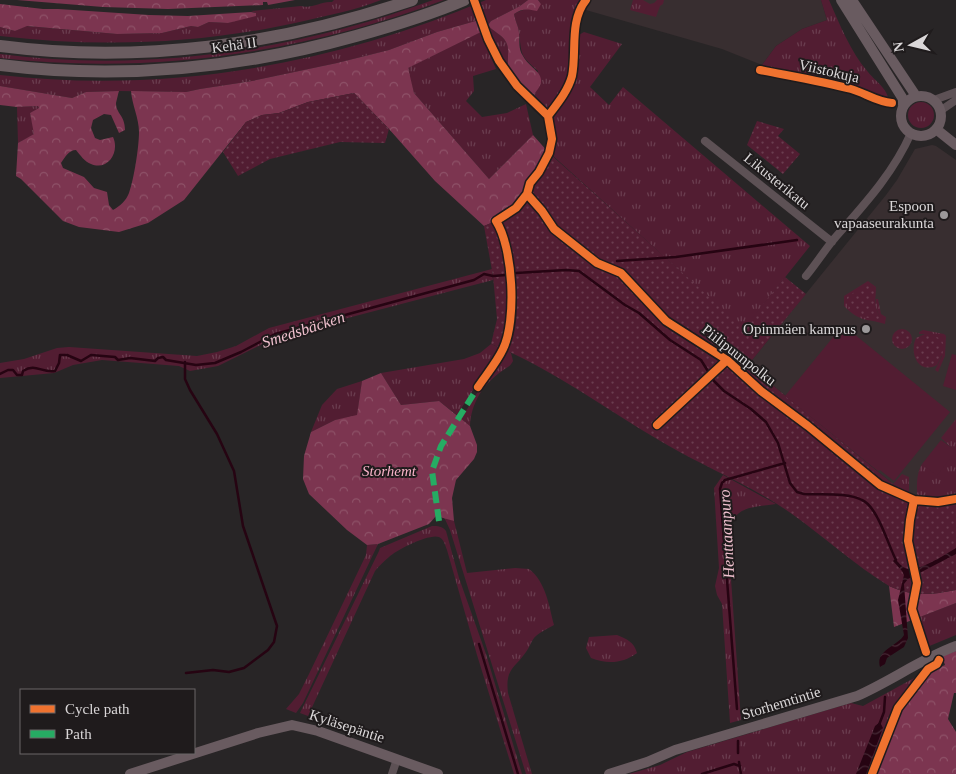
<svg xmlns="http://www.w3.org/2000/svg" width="956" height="774" font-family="'Times New Roman',serif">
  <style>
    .built { fill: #382e30 }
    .grass { fill: url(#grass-tufts) }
    .forest { fill: url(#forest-crowns) }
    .park { fill: url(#park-dots) }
    .garden { fill: #521d32 }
    .water { fill: url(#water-waves) }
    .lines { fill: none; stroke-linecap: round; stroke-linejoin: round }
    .stream { stroke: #260412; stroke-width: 2.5 }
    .minor { stroke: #5d5155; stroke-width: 8 }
    .secondary { stroke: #695b60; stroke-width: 10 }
    .trunk { stroke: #6a5c60; stroke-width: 12 }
    .quiet { stroke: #26ab63; stroke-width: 6; stroke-dasharray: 12 6; stroke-linecap: butt }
    .cycleway-casing { stroke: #1f1b1c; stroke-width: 11 }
    .cycleway { stroke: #ef722f; stroke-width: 8 }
    .poi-dot { fill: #9c999a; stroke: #1f1b1c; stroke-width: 2 }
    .labels { text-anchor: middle; stroke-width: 4; stroke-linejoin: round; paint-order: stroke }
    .street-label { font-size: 15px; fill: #dad7d8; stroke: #1f1b1c }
    .poi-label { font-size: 15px; fill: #dad7d8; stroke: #1f1b1c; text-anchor: end }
    .park-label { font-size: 15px; font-style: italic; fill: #fab3c9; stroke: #1f1b1c }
    .water-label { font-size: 16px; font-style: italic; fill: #f0c0ce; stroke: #1f1b1c }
  </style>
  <defs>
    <pattern id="grass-tufts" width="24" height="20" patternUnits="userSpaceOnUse" patternTransform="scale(1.25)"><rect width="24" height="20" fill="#521d32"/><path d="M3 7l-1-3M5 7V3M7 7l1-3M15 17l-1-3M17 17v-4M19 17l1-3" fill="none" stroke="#6a3d4f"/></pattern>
    <pattern id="forest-crowns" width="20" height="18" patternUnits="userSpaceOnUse" patternTransform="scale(1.25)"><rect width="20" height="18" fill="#7c3550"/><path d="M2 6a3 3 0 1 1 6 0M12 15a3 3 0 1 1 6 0" fill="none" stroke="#8e5268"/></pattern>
    <pattern id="park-dots" width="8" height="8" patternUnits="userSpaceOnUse" patternTransform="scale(1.25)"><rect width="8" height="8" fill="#521d32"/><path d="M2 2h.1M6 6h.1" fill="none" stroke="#6a3d4f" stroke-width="1.8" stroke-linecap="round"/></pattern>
    <pattern id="water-waves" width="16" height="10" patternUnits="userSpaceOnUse" patternTransform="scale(1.25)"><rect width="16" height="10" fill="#260412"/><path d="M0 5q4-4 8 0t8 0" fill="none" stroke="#452834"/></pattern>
  </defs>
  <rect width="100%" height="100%" fill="#282526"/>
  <path class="built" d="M592 0H821L827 20 802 29 776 46 762 65 722 49 586 10 587 5Z
    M932 145 936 146 956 160V497L923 498 909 494 893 484 748 365 886 195 897 180 915 149Z"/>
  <path class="grass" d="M334 0H381C356 10 330 15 304 21 204 44 101 48 0 36V27L15 31 26 26 117 34 162 33 191 26 198 27 209 22 228 23 256 13 251 11 301 6C312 9 321 1 332 2Z
    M433 0H444C302 53 151 75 0 58V54C146 73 296 51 433 0Z
    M486 0H528L520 6 491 21 488 25C493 32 502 34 506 42 510 50 507 57 508 66 509 77 523 87 531 94L538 71C520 55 522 56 519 33 519 27 515 21 514 14 522 9 532 8 541 4L538 0H582C565 31 578 65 559 97 555 103 552 108 546 111L543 109 502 64 483 13 477 16 479 20 437 32 389 50 337 63 252 81 200 89 186 92 119 91 86 92 72 98 0 86V75C168 94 331 65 486 0Z
    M633 0H643L650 4 654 3 657 0H664L663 4 660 6 656 17 630 10Z
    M821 0H829C840 25 850 51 868 72 874 80 888 89 888 99L821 78 794 75 762 65 776 46 802 29 827 20Z
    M480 32 496 69 473 76 474 91 466 101 482 117 507 113 526 104 533 135 489 179 414 93 407 68Z
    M584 32 622 44 590 87 609 105 623 87 810 246 744 329 551 154 554 136 552 124 554 113 574 76 577 36Z
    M908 115a13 13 0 1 1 26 0a13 13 0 1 1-26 0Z
    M38 106 39 109 30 113 35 134 18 143 17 107Z
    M492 269 493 280 279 336 218 366 190 371 179 366 102 360 73 365 54 373 0 378V363L24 359 57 348 69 347 197 356 217 352 236 346 269 328Z
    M868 281 876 287V289L869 285H866L880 319 875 305 876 299H878L881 314 886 317 885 324C866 318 861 323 844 306V296Z
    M923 330 944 334 946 336 945 356 938 372 935 370 942 356 925 334H919V332Z
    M491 344 500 348 457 415 439 401 401 405 381 373 464 359 480 353Z
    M504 349 511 353 513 361C510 367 507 367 502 371 483 384 471 403 470 426L461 419Z
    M362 381 357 416 335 420 311 432 322 405 337 389Z
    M956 419V497L941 499 917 497C917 486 916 474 922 464L937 475 955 451 941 438Z
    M902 474 909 477V494L893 484Z
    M723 475 776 504C749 508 732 506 728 537L741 720 730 723 722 604 717 595 715 586 719 568 714 488Z
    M444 517 454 521 467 573 515 568 529 569C546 582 549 606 554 625 547 629 538 633 534 638 531 642 529 648 526 652 514 669 505 669 508 693L532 774H526L450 530Z
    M432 526C438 526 442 526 446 531L459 578 486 654 522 774H514L477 655 447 550C445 545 444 539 439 537 430 533 396 550 389 557 384 561 379 566 375 571L308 716 300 713 379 551 380 548Z
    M378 544 303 703 296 713 286 709 299 694 309 674 366 555 367 545Z
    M956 603V635L927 647 917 618Z
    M617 635C627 639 634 642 637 653 622 664 607 664 591 658L586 648 589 637Z
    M916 677C913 688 903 697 897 708 886 728 875 752 869 774H629L660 765 687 752 851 703 863 706Z"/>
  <path class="forest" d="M17 0H295L268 5 267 2H263V5L168 9 103 7Z
    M528 0H538L541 4 537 11C528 9 522 8 514 14 515 21 519 27 519 33 520 41 518 49 523 56 531 71 552 74 534 94H531C523 87 509 77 508 66 507 57 510 50 506 42 502 34 493 32 488 25L491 21 520 6Z
    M0 4 43 9H58L149 15 188 16 251 12 256 13V16L228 23 209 22 198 27 191 26 162 33 117 34 27 26 15 31 0 27Z
    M479 20 483 31 408 68 414 93 489 179 533 135 549 153 539 172 530 183 527 194 516 208 496 221 484 226 435 181 389 129 354 93 308 102 279 113 262 115 246 122 184 200 148 223 119 232 79 227 63 221 21 179 16 176 18 143 34 134 30 113 39 108 38 106 17 107 0 105V86L72 98 86 92 119 91C118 94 117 99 116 103 116 114 125 115 125 130L119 133 111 115 104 114 93 120 91 128 95 138 100 140 113 137C120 152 108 171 91 164 85 162 80 155 76 150 69 150 65 157 61 163L63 168 84 177 94 188 107 192 109 205 113 210C120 206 126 201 129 193 134 179 139 147 139 132 139 118 132 105 131 91L186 92 200 89 252 81 337 63 389 50 437 32Z
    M381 373 401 405 439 401 470 426 477 445V452L474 459 456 480 452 498 454 521 436 516 429 524 378 544 367 545 347 530 309 494 303 479 304 456 311 432 335 420 357 415 362 381Z
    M889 586C914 597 930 595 956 590V603L894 627Z
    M956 651V693H954L948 719 956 732V774H875L900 710 925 674 945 665 942 656Z"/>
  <path class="park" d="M354 93 389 129 385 143 340 142 270 159 238 176 223 152 246 122 262 115 279 113 308 102Z
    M757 121 784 129 778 136 800 154 783 174 747 145Z
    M549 153 744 328 785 277 806 294 748 365 893 484C915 499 929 501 956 497V590C930 595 914 597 889 586 855 565 824 537 792 514 754 487 709 469 669 446 609 412 555 370 491 344L497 319 493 276 484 226 496 221 516 208 527 194 530 183 539 172Z
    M866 285H869L876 289 875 305 880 320 862 317 847 305V297Z
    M892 339a10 10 0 1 1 20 0a10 10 0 1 1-20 0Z
    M925 334C948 337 947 347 937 365 918 375 909 353 916 338Z"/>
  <path class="garden" d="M843 325 950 412 894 481 880 470 878 471 785 396Z
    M952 354 956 355V390L943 386Z
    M941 440 956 451 937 476 922 464Z"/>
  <path class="water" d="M956 548V554L908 579 904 584 908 638 904 647 887 658 885 664 880 667C875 650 898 646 904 635L898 600 904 575 902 571 893 561 895 559C899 563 903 568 908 569 918 572 946 554 956 548Z
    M880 722 883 728 866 774H856L875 726Z"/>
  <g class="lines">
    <path class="stream" d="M617 261 676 257 797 240
      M516 273 566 270 579 271 625 305 639 313 670 340 701 360 714 381 724 391 751 409 766 422 778 443 790 483 797 492 804 494C820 495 848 492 862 500 878 507 888 545 896 560
      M185 362V379L190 390 217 434 234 471 243 526 277 626 274 642 268 650 244 668 229 672 213 670 186 673
      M0 374 8 370H13L17 375H22L23 371C36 363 41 373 55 371L59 363 60 355H67L81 361 91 355 115 357 118 360 130 358 155 361 158 358 163 357 166 360 196 365 215 363 241 352 275 334 474 280 484 274 493 276 506 275
      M479 644 518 774
      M737 709 720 489 722 483 725 480 785 463
      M879 725 884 712 885 697
      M738 741V753
      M739 762 741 774
      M702 774 734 764 740 766"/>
    <path class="minor" d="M934 100 956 92
      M940 111 956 100
      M705 141 832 242
      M806 276C816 264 824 251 834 239 863 206 893 174 911 133
      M392 774 397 759"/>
    <path class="secondary" d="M841 0 898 91 903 99V105
      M852 0 916 96
      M901 116a20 20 0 1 1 40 0a20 20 0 1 1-40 0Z
      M936 129 956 145
      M130 774 258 733 292 725 318 731 438 774
      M609 774 647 762 675 750 857 696C891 681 921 659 956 646"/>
    <path class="trunk" d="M0 46C138 64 280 45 412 0
      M0 65C119 80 241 68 356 36 392 26 429 15 464 0"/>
    <path class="quiet" d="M439 521 432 471 441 446 478 387"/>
    <defs>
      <path id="cycleway" d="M474 0 488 39 499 61 517 86 548 116 552 139 549 153 539 172 530 183 527 194 516 208 496 221C513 247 517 320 503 349 497 362 486 375 478 387
        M760 70C790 76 821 81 851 89 865 93 877 102 892 103
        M548 116C557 104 568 91 572 76 577 52 569 21 586 0
        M527 194 542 211 554 229 597 263 621 273 666 321 727 360 761 391 808 426 880 485 914 500 938 502 956 499
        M657 425 727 360
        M914 500 910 520 908 541 917 583 912 609 926 652
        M872 774 898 708 928 669 937 664 939 660"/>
    </defs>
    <use href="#cycleway" class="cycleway-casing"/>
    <use href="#cycleway" class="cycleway"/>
  </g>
  <g class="poi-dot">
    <circle cx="944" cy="215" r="5"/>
    <circle cx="866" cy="329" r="5"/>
  </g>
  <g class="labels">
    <g class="street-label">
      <text transform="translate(234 45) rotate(-8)" y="5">Kehä II</text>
      <text transform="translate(829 71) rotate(13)" y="5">Viistokuja</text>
      <text transform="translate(777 181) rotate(39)" y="5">Likusterikatu</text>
      <text transform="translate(739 355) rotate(38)" y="5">Piilipuunpolku</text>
      <text transform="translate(781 703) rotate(-17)" y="5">Storhemtintie</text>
      <text transform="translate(347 726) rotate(18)" y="5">Kyläsepäntie</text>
    </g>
    <g class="poi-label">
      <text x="934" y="211">Espoon<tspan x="934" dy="17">vapaaseurakunta</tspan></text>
      <text x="856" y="334">Opinmäen kampus</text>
    </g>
    <g class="park-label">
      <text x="389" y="476">Storhemt</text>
    </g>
    <g class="water-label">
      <text transform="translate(303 329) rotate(-18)" y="6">Smedsbäcken</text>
      <text transform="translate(726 534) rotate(-93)" y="6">Henttaanpuro</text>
    </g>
  </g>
  <rect x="20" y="689" width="175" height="65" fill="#1f1b1c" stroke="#6a6667"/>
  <rect x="30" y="705" width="25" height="8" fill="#ef722f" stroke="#6a6667"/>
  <text x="65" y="714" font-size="15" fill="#dad7d8">Cycle path</text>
  <rect x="30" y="730" width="25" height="8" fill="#26ab63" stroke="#6a6667"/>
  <text x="65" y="739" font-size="15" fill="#dad7d8">Path</text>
  <g transform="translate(911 45) rotate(262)" stroke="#1f1b1c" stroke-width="4" paint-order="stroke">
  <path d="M0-4L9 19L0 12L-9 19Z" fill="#dad7d8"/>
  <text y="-8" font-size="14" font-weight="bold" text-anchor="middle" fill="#dad7d8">N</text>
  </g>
</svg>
